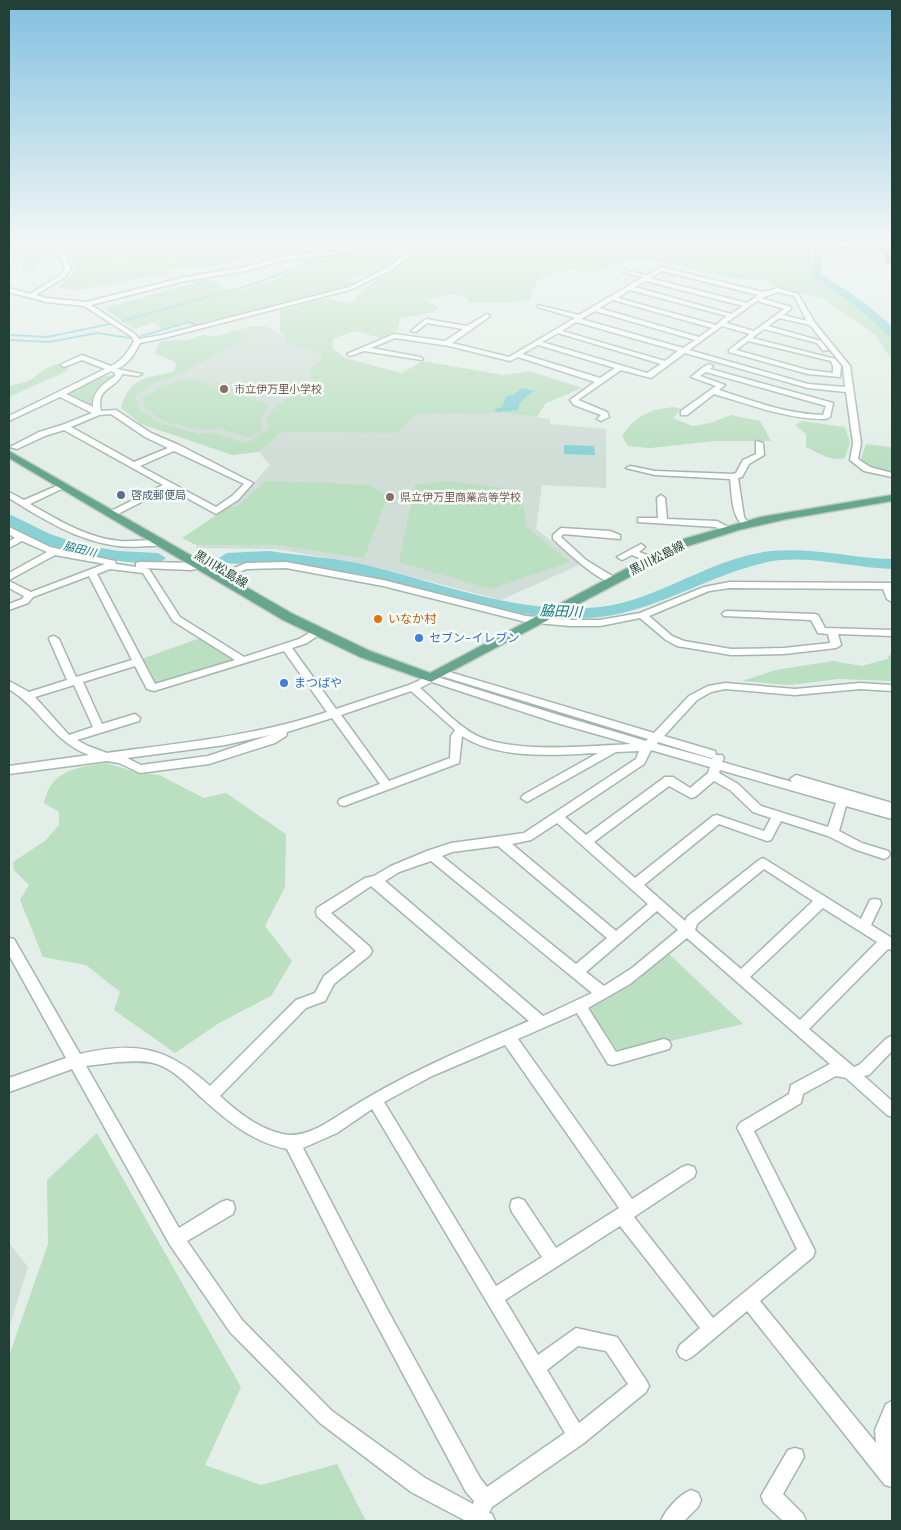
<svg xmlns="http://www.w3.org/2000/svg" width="901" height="1530" font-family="'DM Sans','Noto Sans JP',sans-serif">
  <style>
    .built { fill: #d1ddd7 }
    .green { fill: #bbdfc1 }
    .water { fill: #89d1d5 }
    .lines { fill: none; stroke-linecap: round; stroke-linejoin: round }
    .stream { stroke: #89d1d5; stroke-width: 2 }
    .river { fill: #89d1d5; fill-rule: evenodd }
    .minor-casing { stroke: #a5b6af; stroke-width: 3 }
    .major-casing { stroke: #c1cac6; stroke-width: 3 }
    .minor { fill: #fff; fill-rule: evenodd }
    .major { fill: #66a58e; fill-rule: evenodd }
    .education-dot { fill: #8d6e63; stroke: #f4faf6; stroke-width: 2 }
    .service-dot { fill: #5c6f8a; stroke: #f4faf6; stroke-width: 2 }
    .food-dot { fill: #e8710a; stroke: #f4faf6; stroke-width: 2 }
    .shop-dot { fill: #3f7fe0; stroke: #f4faf6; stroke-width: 2 }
    .labels { text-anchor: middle; stroke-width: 5; stroke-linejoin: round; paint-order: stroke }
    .far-education-label { font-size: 11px; fill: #785e54; stroke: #f4faf6; text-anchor: start }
    .far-service-label { font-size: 11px; fill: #4e5e75; stroke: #f4faf6; text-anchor: start }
    .far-water-label { font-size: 11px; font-style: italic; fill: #19787f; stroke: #f4faf6 }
    .street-label { font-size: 12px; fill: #224035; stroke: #f4faf6 }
    .food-label { font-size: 12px; fill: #c56008; stroke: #f4faf6; text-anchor: start }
    .shop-label { font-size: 12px; fill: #366cbe; stroke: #f4faf6; text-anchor: start }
    .water-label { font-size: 14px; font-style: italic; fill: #19787f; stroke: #f4faf6 }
  </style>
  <rect width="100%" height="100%" fill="#e3eee8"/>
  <path class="built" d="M250 326H266L286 338 285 344 321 353 322 360 314 382 277 405 270 429 245 443 213 432 201 434 158 422 138 408 136 395 154 383 175 377 216 336Z
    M506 413 550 419V424L606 429V488L542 485 536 529 581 564 501 600 375 567 277 549 195 548 270 465 259 452 282 432 397 433 414 414Z
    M9 1243 28 1267 9 1328Z"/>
  <path class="green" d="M9 243H45L56 257 46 254 55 261 37 264 33 270 23 272 21 259H12Z
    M59 243H87L101 254 90 243H195L155 264 102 254 155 265 198 243H340C321 252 295 255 275 253 260 252 247 245 233 251L241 255 239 259C226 263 211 268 197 268 185 268 173 263 165 275 153 276 141 277 129 280 104 285 84 293 58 287L71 276 77 264Z
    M425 243H809L813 271 821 281 859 305 892 334V361L876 335 821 297 801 294 762 280 732 278 660 261 626 260 594 273 572 268 537 280 530 299 511 303H469L464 296 448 294 425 300 438 308 433 312 400 319 398 329 381 338 354 331 333 339V348L345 358 402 373 422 361 504 375 530 371 582 388 546 403 537 417 506 413 415 414 397 433 282 432 259 452 232 455 141 424 121 408C129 378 145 378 173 372L177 363 154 353 161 341 188 340 202 335 216 336 235 332 242 334 240 342 175 377 154 383 136 395 138 408 158 422 200 434 213 432 245 443 269 429 266 419 277 405 314 382 308 370 322 359 320 353 285 344 286 338 280 332V310L325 299 352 303C373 279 400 263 425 243Z
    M374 245 400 257 378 272 345 279 354 284 337 290 198 326 190 321 162 329 154 323 134 329 104 308 209 279 233 292 264 284 322 259Z
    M59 363 69 370 9 397V386L29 381 45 369Z
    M114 375 116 377C104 386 94 392 91 407L67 394 105 376Z
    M188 378 269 405 261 417 263 429 249 438 219 428 202 430 163 421 144 407 143 398 165 385Z
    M676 407 681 409 673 418 693 426 710 423 731 415 760 421 771 441H715L650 448 628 446 622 436C636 415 652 408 676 407Z
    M802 421 845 427 850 442 845 458C831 462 819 453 806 447V434L795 425Z
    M866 444 892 447V472L865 464 861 458Z
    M266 481 368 485 388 495 364 558 278 545H196L182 538 230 506 237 507Z
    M446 481 520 490 527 527 570 562 491 589 399 562 415 485Z
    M200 638 237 660 155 686 139 660Z
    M892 652 891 681 839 679 790 685 742 681 776 670 833 661 862 666 887 659Z
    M107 763 135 772 159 775 204 798 226 793 286 834 285 887 265 926 292 961 271 996 219 1023 175 1053 114 1010 120 992 86 965 43 957 20 900 29 885 14 870 13 862 45 841 59 825V812L44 803C51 769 78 767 107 763Z
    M668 953 743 1024 619 1053 588 1007 638 980Z
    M97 1133 241 1387 205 1465 261 1485 337 1464 366 1521H9V1356L48 1244 47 1180Z"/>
  <path class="water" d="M522 388 535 391C527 396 519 400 518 410L498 412 493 410 502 407 506 396 513 395Z
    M564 445 594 446 595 455 564 454Z"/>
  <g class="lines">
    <path class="stream" d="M122 321 258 283 320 257 332 255 343 243
      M9 335 47 337 110 324
      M141 336 189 322 198 326
      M9 340 49 342 97 333 130 338"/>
    <path class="river" d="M814 243H824L825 251 820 270 822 274 865 303 892 326V335H888L857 307 814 278 810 270 815 251Z
      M9 514 50 534 83 545 118 551 158 553 166 558C156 572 74 553 58 548 40 543 24 535 9 525Z
      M269 551C302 556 338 558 370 566 442 584 513 612 588 608 654 605 707 558 771 551 812 547 852 558 892 559V569C854 568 804 554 768 562 706 575 653 614 589 618 536 622 494 606 444 595 432 592 419 591 407 587 389 582 371 575 352 573 323 569 291 560 262 561 252 562 226 568 219 558L227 553Z"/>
    <defs>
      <path id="minor" d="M48 243H54L68 260 71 268 65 277 36 295 46 298 86 302 185 277 245 267 281 257 332 251 366 243H377L332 255 281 261 246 271 185 281 91 305 135 334 139 339 162 335 349 287 389 267 418 243H425L393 269 353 289 164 338 140 343C134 355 129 363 117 369L142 374 138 376 122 374C117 389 95 387 101 411L116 410 151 433 179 445 253 483 238 500 216 514 169 488 112 517 109 516V512L163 485 64 430 45 436 17 449 10 447 39 432 62 425 92 413 60 397 9 421V416L105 369 82 360 64 367 61 365 62 364 82 355 111 366C123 360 127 353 134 341L131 336 84 306 46 302 9 292V288L30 294 61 275 65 268 62 260ZM111 371 115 373V376C103 384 92 392 93 407L66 394ZM111 414 145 437 168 448 134 462 71 427 99 415ZM174 451 244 484 232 496 216 507 140 466Z
        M816 243 892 244V248L819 245Z
        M661 267 763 292 778 288 798 294 815 323 850 366 861 443 858 459 870 467 892 473V477L864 471 850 460 853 443 846 392 808 388 685 353 651 378 621 370 578 400 607 412 609 417 601 421 597 419 601 415 574 405 570 400 595 382 518 357 510 361 449 346 395 338 371 348 420 357 423 359 422 360 364 351 350 356 347 354 394 334 445 341 463 329 427 323 416 332 411 331 426 319 467 326 487 314 489 315V317L452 343 509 357 575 318 538 307V305L579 315 643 277 622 272V270L647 275ZM662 271 758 295 747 303 650 278ZM646 281 743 306 731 314 635 287ZM630 290 727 316 716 325 618 298ZM778 292 794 296 807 321 783 315 791 309V307L761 298ZM613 300 712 328 699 337 599 308ZM757 301 784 309 754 331 726 323ZM595 311 695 340 683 348 581 319ZM779 318 810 325 843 366 845 387 808 384 689 350 722 326 750 334 729 350V352L808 374 840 377 841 366 835 359 752 338 764 329 817 343 823 351 828 350 821 341 768 326ZM576 322 678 351 665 361 562 331ZM558 333 661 364 647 373 542 342ZM748 341 831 361 833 366V373L808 370 736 350ZM538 345 615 368 600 378 522 354Z
        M709 364 713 366 710 369 833 403 830 417 826 419C787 419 751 405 714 394L687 415H681V411L716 386 691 377 702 368ZM706 372 826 406 823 415C786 414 753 401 719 390L725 385 700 376Z
        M756 441 763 443 764 455 749 464 742 477 738 478 744 517 749 523 745 526C731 519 732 493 730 479L655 475 626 468 630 466 655 471 733 474 736 473 743 460 756 454Z
        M61 484H67L68 486 30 504C58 520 87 538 120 541 130 542 161 538 165 542 161 546 154 546 147 546 96 552 50 524 9 498V492L24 500Z
        M661 495 665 498 667 519 717 521 730 528 726 531 715 527 638 522V518H658L657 498Z
        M9 527 50 547 115 561 116 564 136 567V563L139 562 203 563V567L191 570 144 568 149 569 180 617 244 657 299 639 314 630H320L322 632 320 634 307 643 292 648 336 709 409 685 431 675 565 717 646 741 648 739 438 675 437 673 438 671H446L654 733 689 696 708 686 725 683 795 689 860 683 892 685V691L860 689 795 695 725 689 711 692 697 700 664 736 715 751 716 755H722L724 758 722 762 834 794 792 782 790 779 796 775 892 803V819L846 806 839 831 862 843 888 851 890 854 888 857 884 859 854 849 828 836 781 821 771 840 767 841 719 824 644 885 685 921 687 917 759 860 763 858 861 919 870 900 875 899 880 900 881 904 871 925 892 938V950L888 949 809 1029 854 1067 859 1065 887 1038 892 1036V1051L869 1075 864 1076 892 1101V1117L887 1115 846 1078 836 1076 803 1094 801 1103 754 1131 815 1251 813 1257 760 1301 876 1443 875 1430 886 1404 892 1401V1487L885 1485 880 1479 747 1311 692 1357 686 1360 680 1357 677 1351 680 1345 700 1328 620 1226 505 1300 538 1355 576 1328 617 1337 646 1380 649 1386 646 1392 584 1443 492 1507 489 1513 492 1514 495 1521H466L411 1492 320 1423 230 1332 170 1245 72 1069 9 1092V1078L66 1058 9 955V938L14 939 80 1054C136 1041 167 1047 210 1086L296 1000 315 993 324 976 356 951 317 916 316 912 317 908 365 878 374 876 391 866 427 851 451 843 524 833 636 759 639 751 616 752 527 802 521 798 523 795 598 753C557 755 498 760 462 736L459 763 344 806 340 805 338 802 340 799 380 784 332 718 287 732 286 736 275 743 209 764 140 773 119 763 107 761 9 774V766L89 755C52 741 41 709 9 689V681L29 692 67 680 49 639 50 637 54 636 59 639 76 677 132 660 89 576 33 597 28 603 9 610V604L22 599 24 596 9 588V581L31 592 105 564 55 555 9 580V573L47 552 22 541 9 548V541L15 538 9 534ZM110 569 143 573 173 621 235 660 155 684 97 574ZM284 651 327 712C256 736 181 743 107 753L88 746 77 740 139 721 140 718 135 714 102 724 83 682 135 666 147 689 154 691ZM432 682 557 723 631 744C590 746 520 753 482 738 458 728 440 705 420 688ZM74 685 93 727 69 735 35 697ZM411 691 455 730 451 736 450 758 389 781 341 715ZM270 735 208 756 141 765 127 758 225 745ZM658 742 711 758 713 757 712 759 657 744ZM651 750 710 767 708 773 690 788 673 777H665L586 835 565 817 644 764ZM720 770 836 803 828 827 761 806 738 784 719 773ZM714 781 730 790 753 812 771 818 764 831 717 815 713 816 635 878 594 842 669 786 691 798 695 797ZM557 823 648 904 616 931 512 844 531 840ZM498 846 607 938 576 964 442 856 452 852ZM431 861 592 993 543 1016 385 881 399 872ZM764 869 813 901 741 969 695 930 697 924ZM371 886 529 1021C466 1048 403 1074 344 1112 328 1122 309 1136 289 1135 262 1132 239 1113 220 1096L306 1008 325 1001 334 984 370 955 372 951 370 947 331 913ZM823 908 877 942 800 1020 750 977ZM657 911 678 930 632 968 604 986 586 972ZM687 938 830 1064 791 1085 789 1094 740 1123 737 1128 740 1133 797 1249 713 1318 634 1217 694 1177 696 1172 694 1167 688 1165 682 1167 632 1199 518 1039 577 1013 608 1064 613 1065 669 1049 671 1045 669 1041 664 1039 616 1052 588 1008 630 984ZM505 1045 619 1208 556 1248 524 1200 518 1198 512 1200 510 1206 512 1212 542 1257 496 1286 384 1102 432 1076ZM118 1062C129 1062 142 1060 153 1063 172 1067 189 1086 203 1099 228 1122 253 1142 287 1149L352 1278 466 1492 474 1501 473 1504 425 1478 332 1411 242 1320 187 1241 233 1214 235 1208 233 1202 227 1200 221 1202 179 1228 86 1066ZM372 1109 565 1433 487 1487 480 1478 387 1309 303 1148 337 1133ZM578 1346 606 1351 628 1384 579 1423 547 1370Z
        M561 528 610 531 620 535V539L563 534 561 537 586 560 617 579V583C602 586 565 550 553 539V535Z
        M641 544 645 547 639 552 655 558V562H649L632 555 622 560 617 557Z
        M286 562 383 580 526 616 570 620H600L640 613 704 587 730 582 892 583V602L887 599 883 589 730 588 709 591 649 616 672 636 684 641 731 649 784 648 830 643 828 634 818 633 811 620 724 616 722 614 724 612 727 611 815 614 818 615 825 628 892 630V636L838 634 841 645 836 648 784 654 731 655 677 646 666 640 640 618 600 626H570L526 622 383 586 286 568 247 569 228 576 223 573 246 563Z
        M795 1448 802 1450 804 1457 783 1494 803 1514 806 1521H783L764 1503 761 1496 788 1450Z
        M691 1490 698 1493 701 1500 698 1507 684 1521H661C666 1509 679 1495 691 1490Z"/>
      <path id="major" d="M878 243H886L892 256V265L888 263Z
        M9 451 293 614 370 651 430 673 680 540 761 517 892 495V501L787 519 739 530 688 546 431 682 360 657 283 620 9 458Z"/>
    </defs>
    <use href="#minor" class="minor-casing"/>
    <use href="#major" class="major-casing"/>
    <use href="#minor" class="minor"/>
    <use href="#major" class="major"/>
  </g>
  <linearGradient id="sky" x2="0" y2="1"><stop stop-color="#82c0e0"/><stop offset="0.53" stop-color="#f2f7f5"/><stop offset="1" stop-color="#f2f7f5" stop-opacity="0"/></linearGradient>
  <rect width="901" height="457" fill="url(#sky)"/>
  <g class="education-dot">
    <circle cx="224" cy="389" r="5"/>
    <circle cx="390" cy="497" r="5"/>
  </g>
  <circle class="service-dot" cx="121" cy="495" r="5"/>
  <circle class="food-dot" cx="378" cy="619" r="5"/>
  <g class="shop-dot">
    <circle cx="419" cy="638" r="5"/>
    <circle cx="284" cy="683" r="5"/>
  </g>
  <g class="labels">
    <g class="far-education-label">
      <text x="234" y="393">市立伊万里小学校</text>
      <text x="400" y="501">県立伊万里商業高等学校</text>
    </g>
    <g class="far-service-label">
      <text x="131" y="499">啓成郵便局</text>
    </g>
    <g class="far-water-label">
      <text transform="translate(80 549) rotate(14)" y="4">脇田川</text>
    </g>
    <g class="street-label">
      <text transform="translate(657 558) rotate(-27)" y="4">黒川松島線</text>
      <text transform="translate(221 569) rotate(31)" y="4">黒川松島線</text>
    </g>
    <g class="food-label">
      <text x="388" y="623">いなか村</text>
    </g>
    <g class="shop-label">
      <text x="429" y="642">セブン-イレブン</text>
      <text x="294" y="687">まつばや</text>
    </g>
    <g class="water-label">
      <text transform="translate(561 611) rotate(3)" y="5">脇田川</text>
    </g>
  </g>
  <rect width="901" height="1530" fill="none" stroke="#224035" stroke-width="20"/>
</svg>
